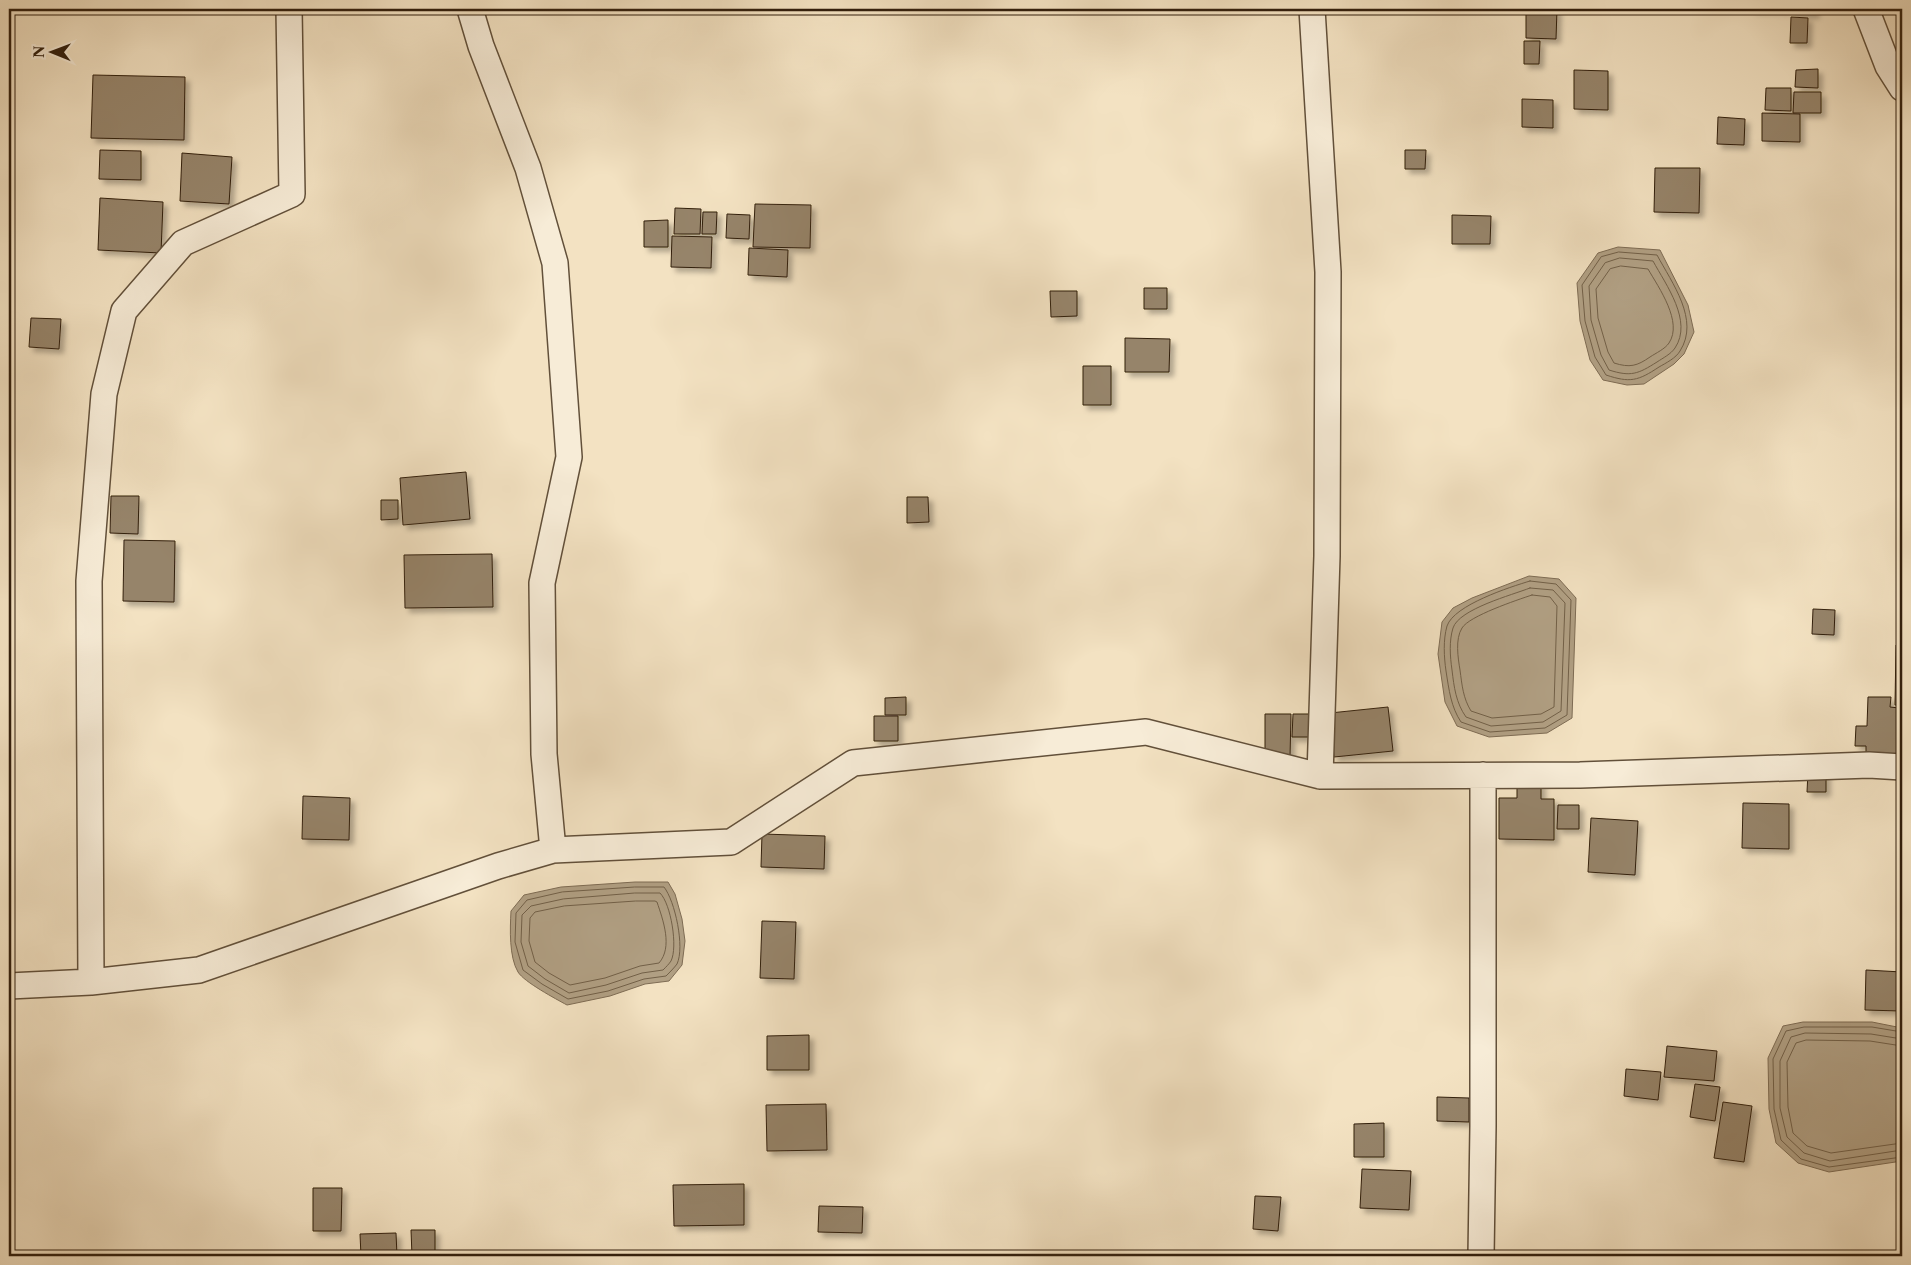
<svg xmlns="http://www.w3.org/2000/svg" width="1911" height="1265" font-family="'Libre Caslon Text',serif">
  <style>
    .water { fill: #b1a084; stroke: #7e6c54 }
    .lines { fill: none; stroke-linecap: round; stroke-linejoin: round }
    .shore { stroke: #726048; stroke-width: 1 }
    .building { fill: #96846b; stroke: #321f0d; filter: url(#shadow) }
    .minor-casing { stroke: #62503a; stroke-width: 28 }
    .minor { stroke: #f7ecd7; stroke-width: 25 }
  </style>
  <defs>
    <filter id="shadow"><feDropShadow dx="4.5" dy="4.5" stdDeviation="2.5" flood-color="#0004"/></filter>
  </defs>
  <rect width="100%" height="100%" fill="#f3e2c2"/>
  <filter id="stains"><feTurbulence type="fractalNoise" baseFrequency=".004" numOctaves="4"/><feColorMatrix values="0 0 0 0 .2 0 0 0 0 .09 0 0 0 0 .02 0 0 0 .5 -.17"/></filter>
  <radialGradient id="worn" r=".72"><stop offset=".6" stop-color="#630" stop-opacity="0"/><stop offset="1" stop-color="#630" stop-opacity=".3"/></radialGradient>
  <path class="water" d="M1618 247 1660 250 1688 305 1694 332 1684 354 1674 364 1644 384 1627 385 1603 380 1590 360 1580 321 1577 283 1598 253Z
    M1529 576 1559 579 1576 598 1572 718 1547 733 1489 737 1457 726 1445 702 1438 654 1442 622 1453 608 1472 598Z
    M635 882H668L675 894 682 919 685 941 682 965 669 981 645 984 610 996 567 1005C556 999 524 982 518 972 509 957 510 929 511 911L524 895 561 887Z
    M1803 1022H1872L1902 1028V1161L1829 1172 1798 1163 1776 1143 1769 1109 1768 1058 1783 1026Z"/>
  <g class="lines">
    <path class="shore" d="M1619 252 1657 255C1672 283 1700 320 1680 351 1676 358 1666 363 1659 367 1638 381 1630 383 1606 375L1595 357 1585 321 1582 285 1601 257Z
      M1620 258 1653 261C1666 285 1693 321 1675 348 1671 354 1663 358 1657 362 1638 374 1631 377 1609 370L1601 355 1591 320 1589 286 1605 263Z
      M1621 266 1648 269C1659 288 1683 322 1669 343 1665 349 1656 353 1650 357 1637 366 1630 368 1614 363L1608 352 1598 318 1596 289 1610 269Z
      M1530 581 1556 584 1571 600 1567 715 1545 728 1490 732 1461 722C1451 707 1449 690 1446 671 1444 657 1443 640 1447 626 1454 605 1510 587 1530 581Z
      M1530 588 1553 590 1565 603 1561 711 1543 722 1491 726 1466 717C1456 703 1454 687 1452 670 1450 656 1449 641 1453 628 1459 609 1512 595 1530 588Z
      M1532 595 1550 597 1557 606 1554 707 1541 714 1492 718 1471 711C1463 698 1462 685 1460 670 1458 658 1455 639 1462 628 1469 616 1517 600 1532 595Z
      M635 887H664C675 901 685 947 677 964 674 968 670 972 666 976L644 979 608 991 568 999 542 984 523 970 515 942 516 913 527 900 562 892Z
      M635 893H660C671 904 678 947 671 961 669 964 666 967 663 970L642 973 606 985 569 993 545 979 528 966 521 942 522 915 531 906 563 899Z
      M636 901H655L657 902C663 920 673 947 659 963L640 966 605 978 570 985 549 973 535 962 529 941 530 918 535 912 564 906Z
      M1902 1032 1872 1027H1804L1786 1031 1773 1059 1774 1109 1781 1140 1801 1159 1829 1167 1902 1157
      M1902 1039 1871 1034 1805 1033 1791 1037 1780 1061V1108L1787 1137 1804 1153 1830 1161 1902 1150
      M1902 1046 1870 1041 1806 1040 1796 1043 1787 1062 1788 1107 1793 1133 1807 1146 1831 1153 1902 1143"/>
  </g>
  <path class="building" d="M1526 9H1557L1556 39 1526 38Z
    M1751 9H1786V10Z
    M1790 9H1815V14L1790 13Z
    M1791 17 1808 18 1807 43H1790Z
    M1524 41H1540L1539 64H1524Z
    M1818 69V88L1795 87 1796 70Z
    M1574 70 1608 71V110L1574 109Z
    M93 75 185 77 184 140 91 138Z
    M1766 88H1791V111L1765 110Z
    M1794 92H1821V113H1793Z
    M1522 99 1553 100V128L1522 127Z
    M1762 113 1800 114V142L1762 141Z
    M1718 117 1745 119 1744 145 1717 144Z
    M100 150 141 151V180L99 179Z
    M1405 150H1426L1425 169H1405Z
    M182 153 232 157 229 204 180 201Z
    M1655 168H1700L1699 213 1654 212Z
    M100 198 163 202 161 253 98 250Z
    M755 204 811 205 810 248 753 247Z
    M675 208 701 209 700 234H674Z
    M703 212H717L716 234H702Z
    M727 214 750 215 749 239 726 238Z
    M1452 215 1491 216 1490 244H1452Z
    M668 220V247H644V221Z
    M672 236 712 237 711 268 671 267Z
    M749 248 788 250 787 277 748 275Z
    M1144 288H1167V309H1144Z
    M1050 291H1077V316L1051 317Z
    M31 318 61 319 59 349 29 347Z
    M1125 338 1170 339 1169 372H1125Z
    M1083 366H1111V405H1083Z
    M466 472 470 519 403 525 400 478Z
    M111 496H139L138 534 110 533Z
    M907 497H928L929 522 907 523Z
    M381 500H398V519L381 520Z
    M124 540 175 541 174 602 123 601Z
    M492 554 493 607 405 608 404 555Z
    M1813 609 1835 610 1834 635 1812 634Z
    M1896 645H1902V705H1895Z
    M906 697V715H885V698Z
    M1868 697H1891L1890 707 1899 708 1898 754 1866 753V746H1855L1856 726H1867Z
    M1388 707 1393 751 1334 757 1330 713Z
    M1265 714H1291L1290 757H1265Z
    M1293 714H1319L1318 737H1292Z
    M874 716H898V741H874Z
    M1808 772 1826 773V792H1807Z
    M1517 782H1541V799H1554V840L1499 839V798H1517Z
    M303 796 350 798 349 840 302 839Z
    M1743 803 1789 804V849L1742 848Z
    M1558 805H1579V829H1557Z
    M1591 818 1638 821 1635 875 1588 872Z
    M762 834 825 836 824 869 761 867Z
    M762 921 796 922 794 979 760 978Z
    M1866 970 1902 972 1901 1011 1865 1010Z
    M809 1035V1070H767V1036Z
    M1667 1046 1717 1051 1714 1081 1664 1077Z
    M1626 1069 1661 1072 1658 1100 1624 1096Z
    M1695 1084 1720 1087 1715 1121 1690 1117Z
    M1437 1097 1469 1098V1122L1437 1121Z
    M1723 1102 1752 1106 1744 1162 1714 1158Z
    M826 1104 827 1150 767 1151 766 1105Z
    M1384 1123V1157H1354V1124Z
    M1362 1169 1411 1171 1409 1210 1360 1208Z
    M744 1184V1225L674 1226 673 1185Z
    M313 1188H342L341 1231H313Z
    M1255 1196 1281 1197 1278 1231 1253 1229Z
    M819 1206 863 1207 862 1233 818 1232Z
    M411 1230H435V1256H412Z
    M396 1233 397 1256H361L360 1234Z"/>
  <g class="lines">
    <defs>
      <path id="minor" d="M470 9 481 46 528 168 555 263 569 457 542 583 544 754 553 850
        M1312 9 1328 272 1327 556 1320 776
        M1866 9 1888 66 1902 88
        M91 982 89 581 104 394 124 311 183 243 292 194 289 9
        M9 986 91 982 199 970 498 866 553 850 731 842 853 763 1146 732 1320 776 1580 775 1869 765 1902 767
        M1481 1256 1483 1126V775"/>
    </defs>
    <use href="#minor" class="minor-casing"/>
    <use href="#minor" class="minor"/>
  </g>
  <rect width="1911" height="1265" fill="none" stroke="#f3e2c2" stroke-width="30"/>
  <rect x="10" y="10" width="1891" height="1245" fill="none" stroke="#321f0d" stroke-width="2.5"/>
  <rect x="15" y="15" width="1881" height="1235" fill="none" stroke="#321f0d"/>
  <g transform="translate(52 52) rotate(271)" stroke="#f7ecd7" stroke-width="4" paint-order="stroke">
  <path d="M0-4L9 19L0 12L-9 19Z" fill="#321f0d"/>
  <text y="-8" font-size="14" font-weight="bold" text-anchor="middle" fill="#321f0d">N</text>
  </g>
  <rect width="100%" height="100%" filter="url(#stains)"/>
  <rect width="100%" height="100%" fill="url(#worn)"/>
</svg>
